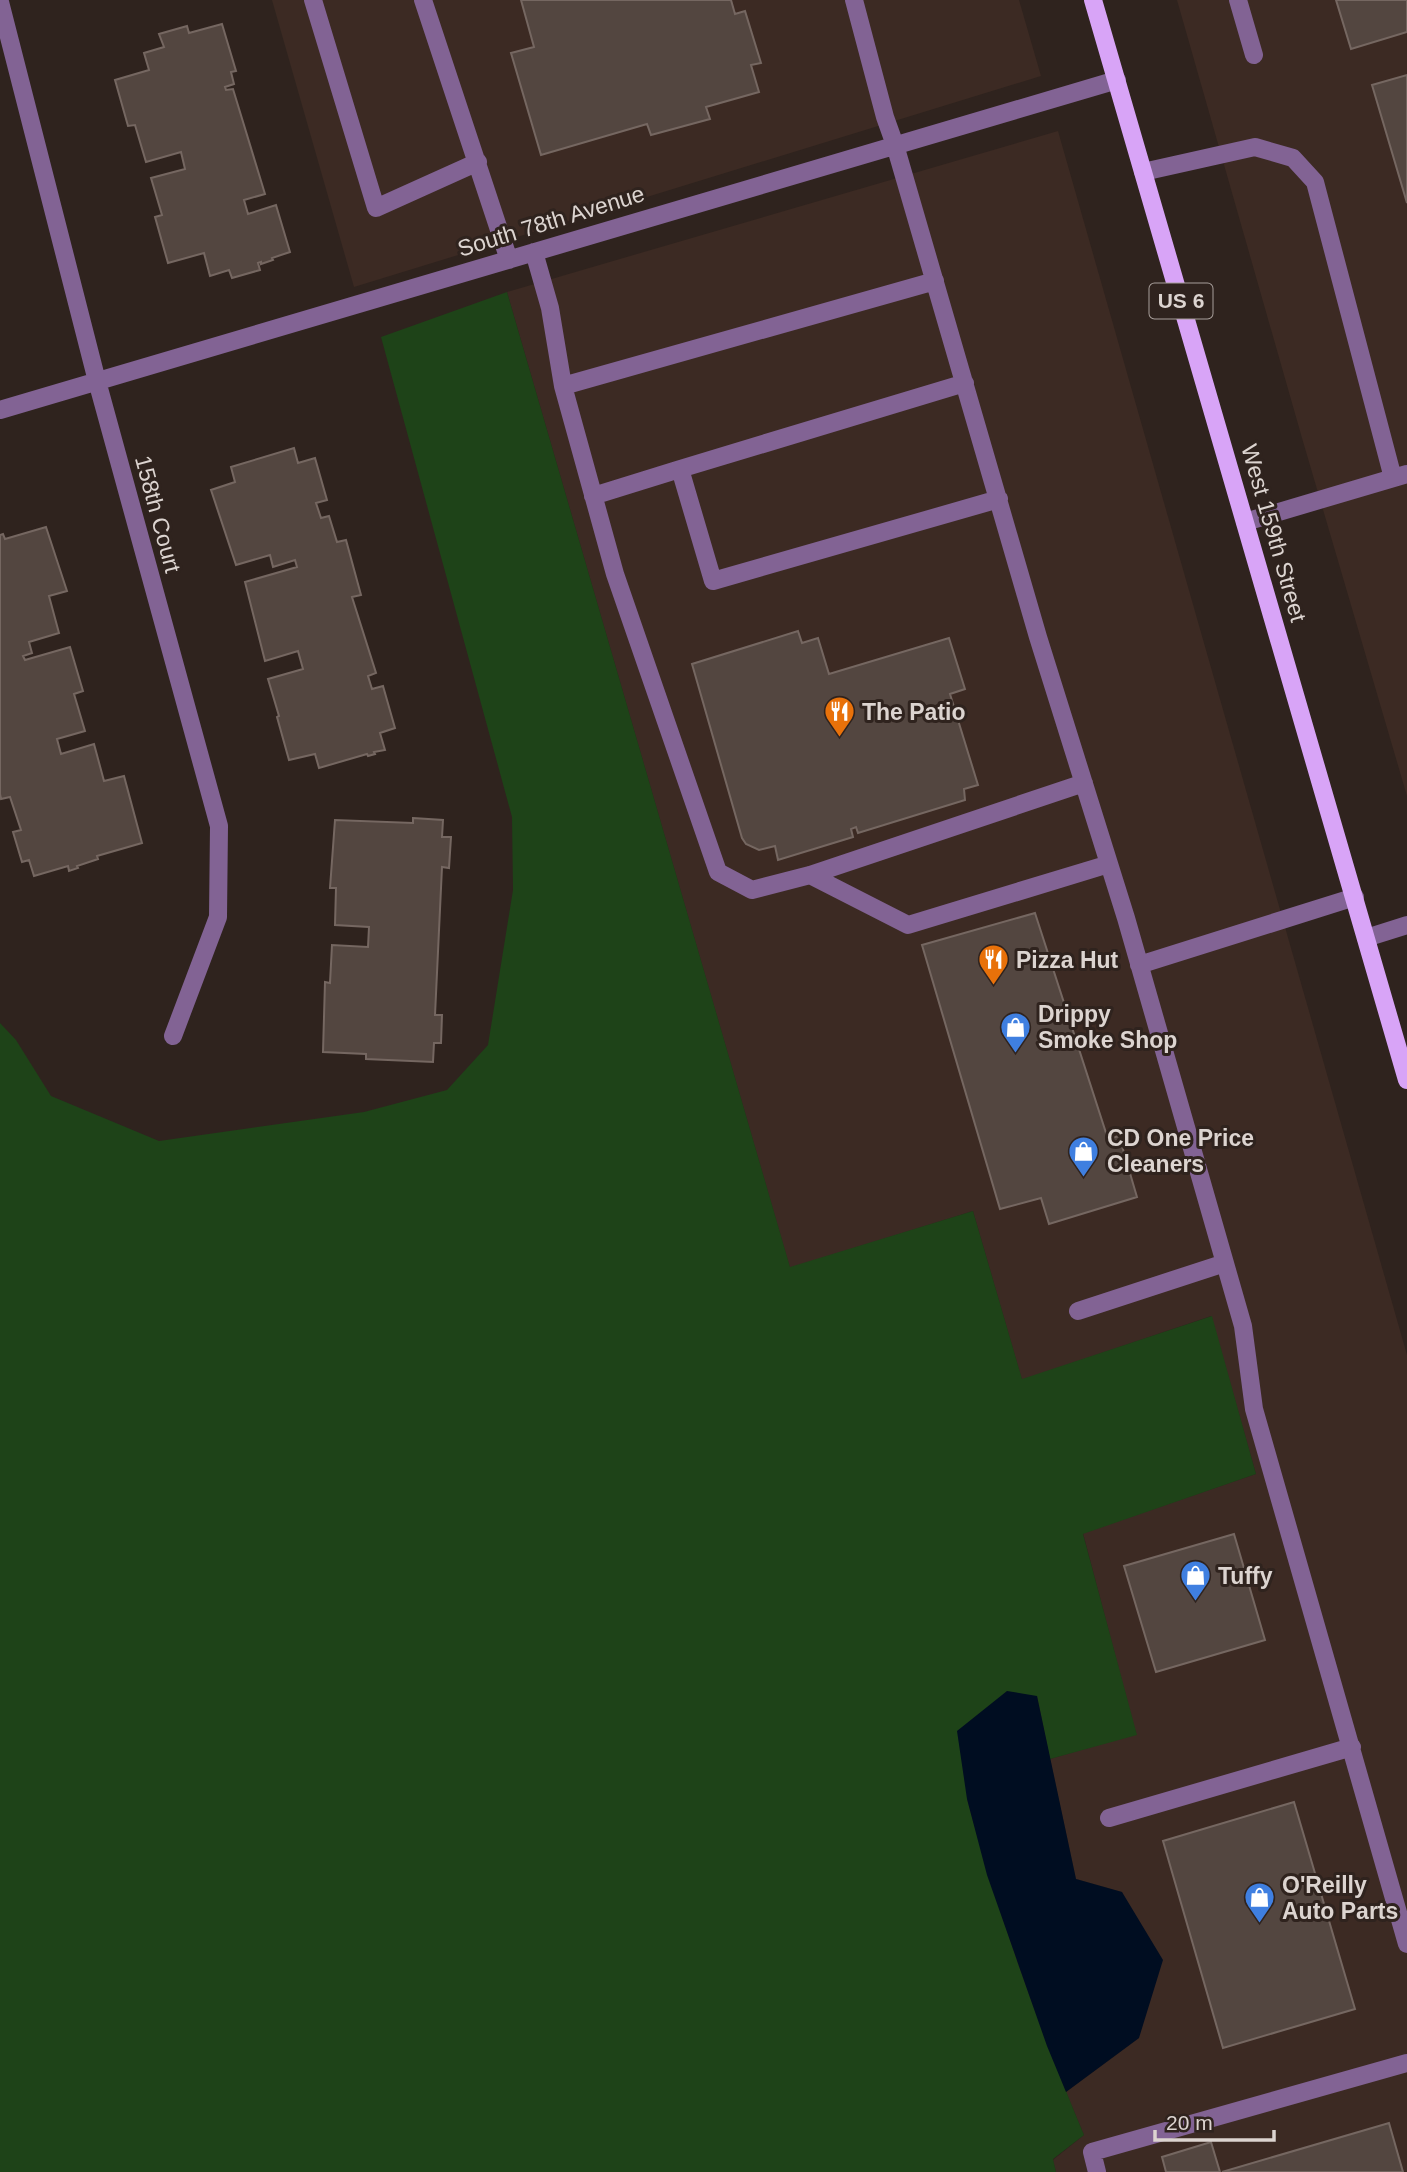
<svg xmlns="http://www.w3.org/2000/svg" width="1407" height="2172" font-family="Arial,sans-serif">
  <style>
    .built { fill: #3c2a23 }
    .green { fill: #1e4318 }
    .water { fill: #000d21 }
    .building { fill: #534640; stroke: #756761; stroke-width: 2 }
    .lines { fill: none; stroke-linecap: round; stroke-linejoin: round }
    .minor { stroke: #826394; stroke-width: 18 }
    .major { stroke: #d8a4f7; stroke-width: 18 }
    .labels { text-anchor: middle; stroke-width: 6; stroke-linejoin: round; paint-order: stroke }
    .shield { fill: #2f231e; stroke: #a89f9b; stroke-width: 2 }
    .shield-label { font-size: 21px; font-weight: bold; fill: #dcd4d0 }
    .street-label { font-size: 23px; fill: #dcd4d0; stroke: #2f231e }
    .poi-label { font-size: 23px; font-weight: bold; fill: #dcd4d0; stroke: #2f231e; text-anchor: start }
  </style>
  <rect width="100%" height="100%" fill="#2f231e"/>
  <path class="built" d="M272 0H1019L1041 76 354 287Z
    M1177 0H1407V796L1302 438Z
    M1058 131 1407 1355V2172H1056L1053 2160 1084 2135 1066 2092 1139 2038 1122 1892 1076 1879 1050 1759 1136 1734 1083 1533 1256 1474 1211 1316 1022 1380 973 1211 790 1268 507 292Z"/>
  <path class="green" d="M507 292 790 1267 973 1211 1022 1379 1212 1316 1256 1474 1083 1534 1137 1735 1050 1759 1037 1696 967 1799C998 1914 1038 2025 1084 2135L1053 2159 1056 2172H0V1023L16 1040 51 1096 159 1141 364 1112 447 1090 488 1045 513 890 512 817 381 337Z"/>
  <path class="water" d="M1007 1691 1037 1696 1076 1879 1122 1892 1163 1960 1139 2038 1066 2092 1047 2046 987 1875 967 1799 957 1731Z"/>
  <path class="building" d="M521 0H731L735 14 745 11 761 63 751 65 759 92 706 107 710 119 651 135 647 124 541 155 511 53 534 47Z
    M1336 0H1407V32L1351 49Z
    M222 24 236 71 231 72 234 84 225 87 226 90 233 89 265 194 244 200 248 214 276 205 290 252 272 258 273 260 261 264V262L258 263 260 270 232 278 229 270 210 276 204 253 168 263 155 217 162 215 151 178 185 169 181 152 146 162 135 125 128 126 115 80 149 70 144 53 164 47 159 34 187 26 189 33Z
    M1407 75V203L1372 85Z
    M294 448 298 463 315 458 327 500 316 503 321 518 329 516 337 542 346 540 361 595 352 597 376 673 368 676 372 689 383 686 395 728 380 733 385 750 374 752 375 754 368 756 367 754 319 768 315 754 289 760 277 717 279 716 268 679 303 669 298 651 265 661 245 582 297 567 295 560 273 567 270 555 236 565 211 490 235 482 231 467Z
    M46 527 67 591 49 596 59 633 29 642 32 653 23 656 25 660 70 647 83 691 74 694 85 731 57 739 61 754 94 744 104 781 124 776 142 843 97 856 98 859 77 866 78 868 69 871 68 866 34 876 29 860 22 862 13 832 21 830 10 797 1 799 0 794V535L3 534 5 539Z
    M798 631 802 643 818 638 829 674 949 638 965 689 950 694 978 785 964 789 965 800 858 833 856 827 851 829 853 837 778 860 775 846 759 850 746 844 742 838 692 664Z
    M413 818 443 820 442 837H451L449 868 442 867 435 1015H442L441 1043H434L433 1062 366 1059V1054L323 1052 325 982 330 983 332 945 368 947 369 927 335 925 336 888H330L335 820 413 823Z
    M1035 913 1108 1139 1119 1136 1137 1197 1049 1224 1041 1198 1000 1209 922 945Z
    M1234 1534 1265 1640 1156 1672 1124 1566Z
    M1294 1802 1355 2009 1223 2048 1163 1841Z
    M1389 2123 1403 2172H1222Z
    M1211 2142 1220 2172H1166L1162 2157Z"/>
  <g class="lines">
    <path class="minor" d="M313 0 376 208 478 162
      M423 0 509 260
      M854 0 885 117 895 145 1038 637 1126 918 1243 1326 1254 1409 1407 1944
      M1238 0 1254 55
      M0 2 97 381 219 826 218 917 173 1036
      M1143 172 1255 147 1293 158 1315 182 1393 478
      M534 252 550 308 563 386 615 574 718 872 752 890 810 875 1084 783
      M563 386 935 281
      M0 410 1117 80
      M680 469 965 383
      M593 496 680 469 713 581 999 499
      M1245 522 1407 474
      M810 875 908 925 1109 864
      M1366 938 1407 925
      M1139 965 1355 897
      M1078 1311 1225 1263
      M1109 1818 1352 1747
      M1097 2172 1092 2152 1407 2063"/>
    <path class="major" d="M1093 0 1407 1080"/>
  </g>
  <defs>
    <symbol id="restaurant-pin" viewBox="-11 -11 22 30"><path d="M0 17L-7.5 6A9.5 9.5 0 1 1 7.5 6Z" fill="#e8710a" stroke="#2f231e"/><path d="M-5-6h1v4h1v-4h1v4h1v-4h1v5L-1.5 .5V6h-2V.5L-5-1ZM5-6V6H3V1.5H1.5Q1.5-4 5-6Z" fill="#fff"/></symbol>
    <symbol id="shop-pin" viewBox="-11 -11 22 30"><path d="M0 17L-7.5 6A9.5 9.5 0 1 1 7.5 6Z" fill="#3f7fe0" stroke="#2f231e"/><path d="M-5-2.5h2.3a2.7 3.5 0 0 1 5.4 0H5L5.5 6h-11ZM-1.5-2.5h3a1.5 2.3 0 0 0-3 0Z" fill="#fff"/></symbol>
  </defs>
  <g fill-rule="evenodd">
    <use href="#restaurant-pin" x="822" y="694" width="35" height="47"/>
    <use href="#restaurant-pin" x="976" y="942" width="35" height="47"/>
    <use href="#shop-pin" x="998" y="1010" width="35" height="47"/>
    <use href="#shop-pin" x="1066" y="1134" width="35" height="47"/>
    <use href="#shop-pin" x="1178" y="1558" width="35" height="47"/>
    <use href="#shop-pin" x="1242" y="1880" width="35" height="47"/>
  </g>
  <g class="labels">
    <rect class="shield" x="1149.5" y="283.5" width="63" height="35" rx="5"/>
    <g class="shield-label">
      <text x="1181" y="308">US 6</text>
    </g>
    <g class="street-label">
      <text transform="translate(551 221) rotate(-17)" y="8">South 78th Avenue</text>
      <text transform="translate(158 514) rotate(75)" y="8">158th Court</text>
      <text transform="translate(1274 533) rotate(74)" y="8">West 159th Street</text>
    </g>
    <g class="poi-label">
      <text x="862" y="720">The Patio</text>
      <text x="1016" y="968">Pizza Hut</text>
      <text x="1038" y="1022">Drippy<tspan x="1038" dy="26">Smoke Shop</tspan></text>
      <text x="1107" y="1146">CD One Price<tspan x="1107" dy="26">Cleaners</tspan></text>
      <text x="1218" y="1584">Tuffy</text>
      <text x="1282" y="1893">O'Reilly<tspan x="1282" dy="26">Auto Parts</tspan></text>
    </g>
  </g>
  <path d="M1155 2130v10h119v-10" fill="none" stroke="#dcd4d0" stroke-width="3.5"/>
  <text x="1166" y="2130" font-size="21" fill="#dcd4d0" stroke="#2f231e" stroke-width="5" paint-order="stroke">20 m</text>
</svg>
